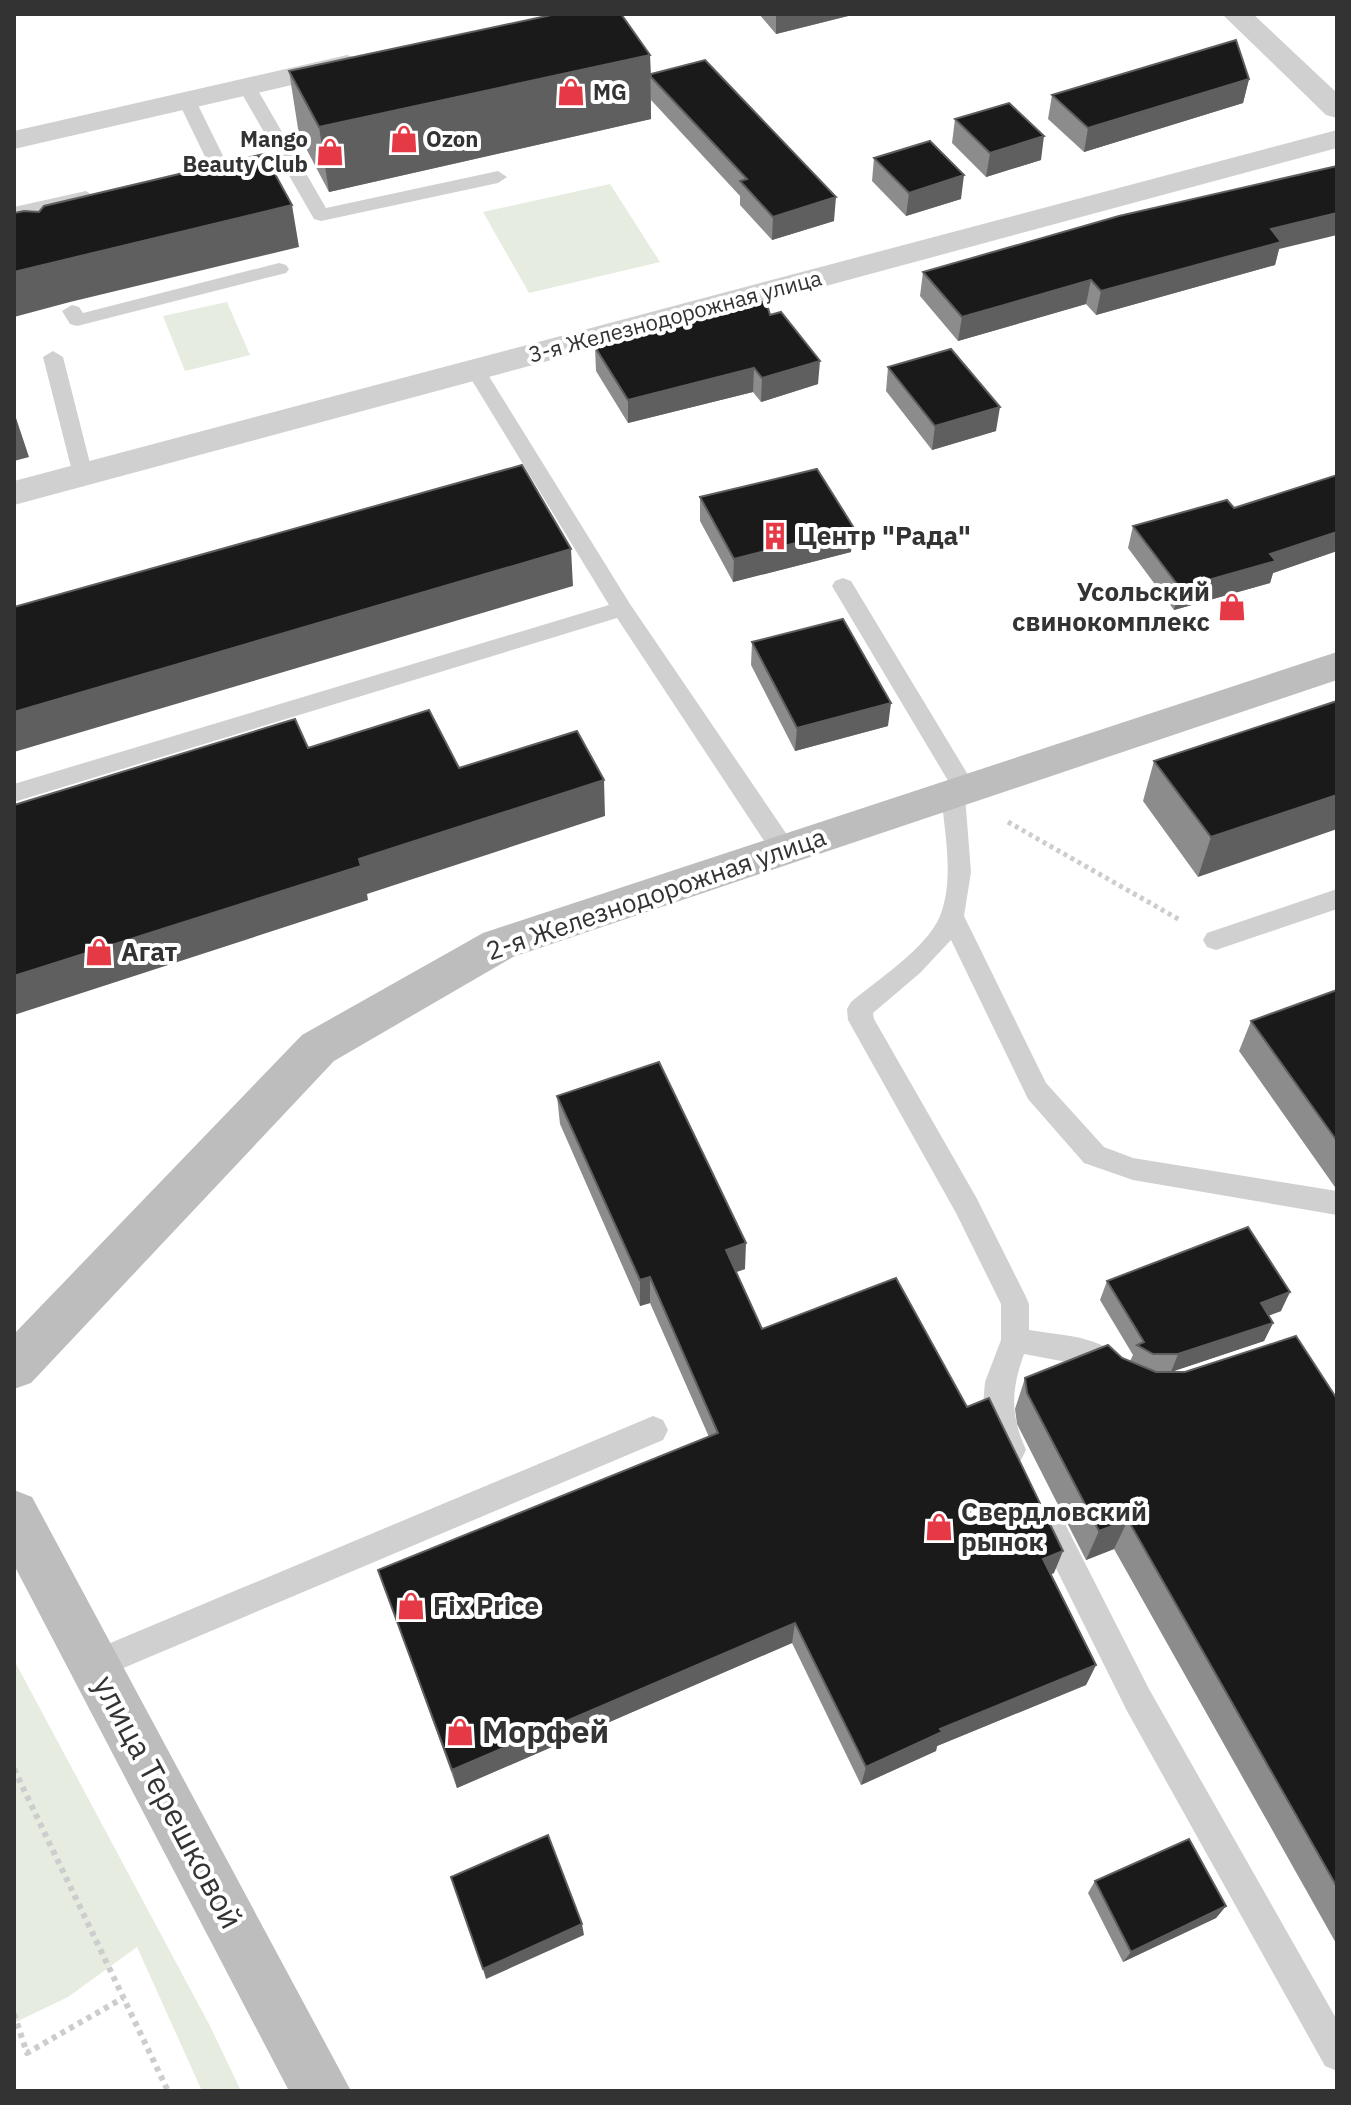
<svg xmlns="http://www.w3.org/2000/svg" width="1351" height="2105" font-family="'IBM Plex Sans',sans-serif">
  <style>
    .green { fill: #e6ecdf }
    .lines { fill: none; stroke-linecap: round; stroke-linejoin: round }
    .path-far1 { stroke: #cdcdcd; stroke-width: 5; stroke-dasharray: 4 4; stroke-linecap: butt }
    .path { stroke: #cdcdcd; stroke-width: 6; stroke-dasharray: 5 5; stroke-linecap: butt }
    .lane { fill: #d0d0d0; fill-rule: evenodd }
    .street { fill: #d0d0d0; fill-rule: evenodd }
    .secondary { fill: #bdbdbd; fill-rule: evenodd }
    .wall { fill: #8c8c8c }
    .shaded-wall { fill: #5f5f5f }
    .building { fill: #1a1a1a; stroke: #5f5f5f; stroke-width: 2 }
    .labels { text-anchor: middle; stroke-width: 8; stroke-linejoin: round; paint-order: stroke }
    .far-poi-label { font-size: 22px; font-weight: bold; fill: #333; stroke: #fff; text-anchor: start }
    .far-street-label { font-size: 22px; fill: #333; stroke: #fff }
    .poi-label { font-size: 26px; font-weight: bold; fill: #333; stroke: #fff; text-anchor: start }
    .street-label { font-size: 26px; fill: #333; stroke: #fff }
    .near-poi-label { font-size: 32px; font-weight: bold; fill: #333; stroke: #fff; text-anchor: start }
    .near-street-label { font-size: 32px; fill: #333; stroke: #fff }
  </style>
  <rect width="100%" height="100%" fill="#fff"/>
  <path class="green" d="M610 184 660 262 529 293 483 212Z
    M227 302 250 355 185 371 163 316Z
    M14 1660 210 2026 241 2091H202L137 1947 68 1997 14 2023Z"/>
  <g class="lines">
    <path class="path-far1" d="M1008 822 1180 920"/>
    <path class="path" d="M14 1769 168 2091
      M14 2014 27 2053 123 1998"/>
    <path class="lane" d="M247 82 256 87 326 208 498 171 507 177 498 183 321 221 314 219 238 87Z
      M187 96 196 101 229 168 226 172 190 180 181 174 184 170 209 165 178 101Z
      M86 191 95 197 93 201 14 219V207Z
      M279 263 286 265 289 269 286 273 77 326 70 324 62 311 72 305 79 307 83 313Z
      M53 351 63 357 93 475 83 482 73 475 43 357Z
      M475 363 482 365 630 604 792 842 795 849 792 856 783 858 774 856 617 618 14 802V784L609 605 465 369Z
      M843 578 851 581 976 788 972 794 965 796 971 872 964 916 1046 1083 1104 1147 1133 1158 1337 1191V1215L1133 1180 1084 1163 1028 1099 951 940 920 973 873 1013 874 1019 976 1197 1025 1295 1029 1304V1330C1064 1336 1112 1335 1129 1372L1125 1381 1115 1385 1105 1381 1088 1366 1024 1354C1011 1390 1010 1415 1026 1450L1021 1460 1011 1464 1001 1460 989 1433 983 1406 985 1382 1001 1340V1304L956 1213 848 1020 847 1009 851 1002C877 980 927 948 940 916 955 878 944 831 941 792L950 784 832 586 835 581Z
      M1337 889V909L1216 950 1207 947 1203 940 1207 933Z
      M653 1416 663 1420 668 1430 663 1440 95 1680 84 1676 79 1665 84 1654Z
      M1047 1506 1058 1510 1149 1689 1337 2020V2071L1325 2066 1127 1711 1032 1520 1036 1510Z"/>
    <path class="street" d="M1222 14H1253L1337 93V118L1326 115Z
      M347 55 357 58 362 64 357 70 14 149V131Z
      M1337 130V148L14 505V481Z"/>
    <path class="secondary" d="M1337 652V680L513 957 334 1061 31 1383 14 1389V1334L302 1035 483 933Z
      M14 1490 32 1497 351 2091H289L14 1565Z"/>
  </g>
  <path class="wall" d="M759 14H856L776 34Z
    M650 55 651 73 834 221 772 240 740 205V196L651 100V119L329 192 299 135 289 71Z
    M1249 79 1243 103 1084 152 1048 119 1052 95Z
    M955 119 1041 160 986 177 952 143Z
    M874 158 961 199 906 216 872 181Z
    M1279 249 1275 265 1096 315 1086 304 958 341 920 296 923 272Z
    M770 315 818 384 761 402 753 392 628 423 596 371 595 347Z
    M888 367 996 431 932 450 886 391Z
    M1337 475V551L1273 573 1270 583 1174 610 1128 548 1133 526 1234 508Z
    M700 497 851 552 733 582 700 521Z
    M752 642 888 726 795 751 751 665Z
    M1337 701 1198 877 1143 801 1154 761Z
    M1337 990V1190L1239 1051 1251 1021Z
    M557 1096 745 1269 736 1272 762 1329 1054 1573 1051 1574 1096 1665 1086 1685 937 1746 936 1751 861 1785 792 1643 457 1788 378 1570 709 1437 650 1303 640 1306 560 1124Z
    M1107 1281 1281 1311 1269 1315 1273 1323 1264 1341 1171 1372 1337 1399V1945L1114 1549 1086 1560 1017 1424 1015 1409 1025 1378 1122 1358 1130 1361 1133 1355 1100 1300Z
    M1095 1881 1226 1906 1216 1918 1123 1962 1088 1893Z"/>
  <path class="shaded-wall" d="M776 14H856L776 34Z
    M650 55 651 119 329 192 319 127Z
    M1249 79 1243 103 1084 152 1088 128Z
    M1044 136 1041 160 986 177 990 153Z
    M964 175 961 199 906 216 909 193Z
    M836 197 834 221 772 240 773 217Z
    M292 205 299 247 70 302 14 317V272Z
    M1337 213V235L1279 249 1275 265 1096 315 1101 291 1271 229Z
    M1091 280 1086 304 958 341 962 317Z
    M820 361 818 384 761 402 762 378Z
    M754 368 753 392 628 423V400Z
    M1000 407 996 431 932 450 935 426Z
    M14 412 29 457 14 461Z
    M854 528 851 552 733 582 734 559Z
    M1337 532V551L1273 573 1270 583 1174 610 1180 588 1270 554Z
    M571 549 573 586 14 752V712Z
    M891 703 888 726 795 751 797 728Z
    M604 780 605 816 367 894 368 900 14 1015V976L359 859Z
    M1337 795V829L1198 877 1211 837Z
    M746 1243 745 1269 725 1276 726 1250Z
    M650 1277V1303L640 1306V1280Z
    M1290 1292 1281 1311 1252 1322 1261 1303Z
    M1273 1323 1264 1341 1171 1372 1178 1354Z
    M1128 1520 1114 1549 1086 1560 1099 1531Z
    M1063 1551 1054 1573 1035 1581 1043 1559Z
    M795 1623 792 1643 457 1788 452 1770Z
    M1096 1665 1086 1685 937 1746 936 1751 861 1785 866 1767 940 1729Z
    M1226 1906 1216 1918 1123 1962 1131 1952Z
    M582 1924 584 1935 486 1979 483 1969Z"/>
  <path class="building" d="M556 14H621L650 55 319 127 289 71Z
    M1236 40 1249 79 1088 128 1052 95Z
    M705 60 836 197 773 217 740 181 747 179 651 77V74Z
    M1009 103 1044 136 990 153 955 119Z
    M930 141 964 175 909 193 874 158Z
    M264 154 292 205 14 272V213L24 211 39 212 44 206Z
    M1337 166V213L1271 229 1281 242 1101 291 1091 280 962 317 923 272 1119 216Z
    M766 301 770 315 781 312 820 361 762 378 754 368 628 400 595 347Z
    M951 349 1000 407 935 426 888 367Z
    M522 465 571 549 14 712V607Z
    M817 469 854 528 734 559 700 497Z
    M1337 475V532L1270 554 1276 561 1180 588 1133 526 1227 500 1234 508Z
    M843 619 891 703 797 728 752 642Z
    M1337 701V795L1211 837 1154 761Z
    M429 710 459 768 577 731 604 780 359 859 361 866 14 976V805L295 719 308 748Z
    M1337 990V1141L1251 1021Z
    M659 1062 746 1243 726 1250 762 1329 896 1278 967 1407 989 1398 1063 1551 1043 1559 1096 1665 940 1729 942 1732 866 1767 795 1623 452 1770 378 1570 718 1433 650 1277 640 1280 557 1096Z
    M1248 1227 1290 1292 1261 1303 1273 1323 1178 1354H1153L1137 1345 1144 1342 1107 1281Z
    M1296 1336 1337 1399V1887L1128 1520 1099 1531 1027 1393 1025 1378 1108 1345 1122 1358 1156 1372H1185Z
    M548 1835 582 1924 483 1969 451 1877Z
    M1189 1839 1226 1906 1131 1952 1095 1881Z"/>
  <defs>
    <symbol id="shop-bare" viewBox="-9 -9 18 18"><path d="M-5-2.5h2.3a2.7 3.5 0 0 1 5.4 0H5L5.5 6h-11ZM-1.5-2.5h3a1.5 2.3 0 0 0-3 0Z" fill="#e63946" stroke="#fff" stroke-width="2.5" paint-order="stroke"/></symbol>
    <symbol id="building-bare" viewBox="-9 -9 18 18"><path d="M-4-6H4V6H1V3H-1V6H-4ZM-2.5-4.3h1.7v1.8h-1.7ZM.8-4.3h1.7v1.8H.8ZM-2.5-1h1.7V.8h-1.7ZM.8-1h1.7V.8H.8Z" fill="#e63946" stroke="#fff" stroke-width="2.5" paint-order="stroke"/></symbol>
  </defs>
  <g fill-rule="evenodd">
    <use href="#shop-bare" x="551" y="72" width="40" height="40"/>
    <use href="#shop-bare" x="384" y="119" width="40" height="40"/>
    <use href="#shop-bare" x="310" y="132" width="40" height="40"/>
    <use href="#building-bare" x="755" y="516" width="40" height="40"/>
    <use href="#shop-bare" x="1212" y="587" width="40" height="40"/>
    <use href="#shop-bare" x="79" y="932" width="40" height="40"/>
    <use href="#shop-bare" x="919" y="1507" width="40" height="40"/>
    <use href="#shop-bare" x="391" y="1586" width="40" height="40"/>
    <use href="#shop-bare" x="440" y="1712" width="40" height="40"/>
  </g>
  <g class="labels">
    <g class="far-poi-label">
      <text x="593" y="100">MG</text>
      <text x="308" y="147" text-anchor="end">Mango<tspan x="308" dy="25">Beauty Club</tspan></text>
      <text x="426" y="147">Ozon</text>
    </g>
    <g class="far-street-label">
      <text transform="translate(675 316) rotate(-15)" y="8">3-я Железнодорожная улица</text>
    </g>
    <g class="poi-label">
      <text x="797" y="545">Центр "Рада"</text>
      <text x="1210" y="601" text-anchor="end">Усольский<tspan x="1210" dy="30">свинокомплекс</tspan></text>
      <text x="121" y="961">Агат</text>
      <text x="961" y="1521">Свердловский<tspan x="961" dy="30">рынок</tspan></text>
      <text x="433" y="1615">Fix Price</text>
    </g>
    <g class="street-label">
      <text transform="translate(656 894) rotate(-19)" y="9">2-я Железнодорожная улица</text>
    </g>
    <g class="near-poi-label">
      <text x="482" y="1743">Морфей</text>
    </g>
    <g class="near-street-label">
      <text transform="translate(168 1802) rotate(62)" y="11">улица Терешковой</text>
    </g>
  </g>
  <rect width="1351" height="2105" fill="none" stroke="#333333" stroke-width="32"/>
</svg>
